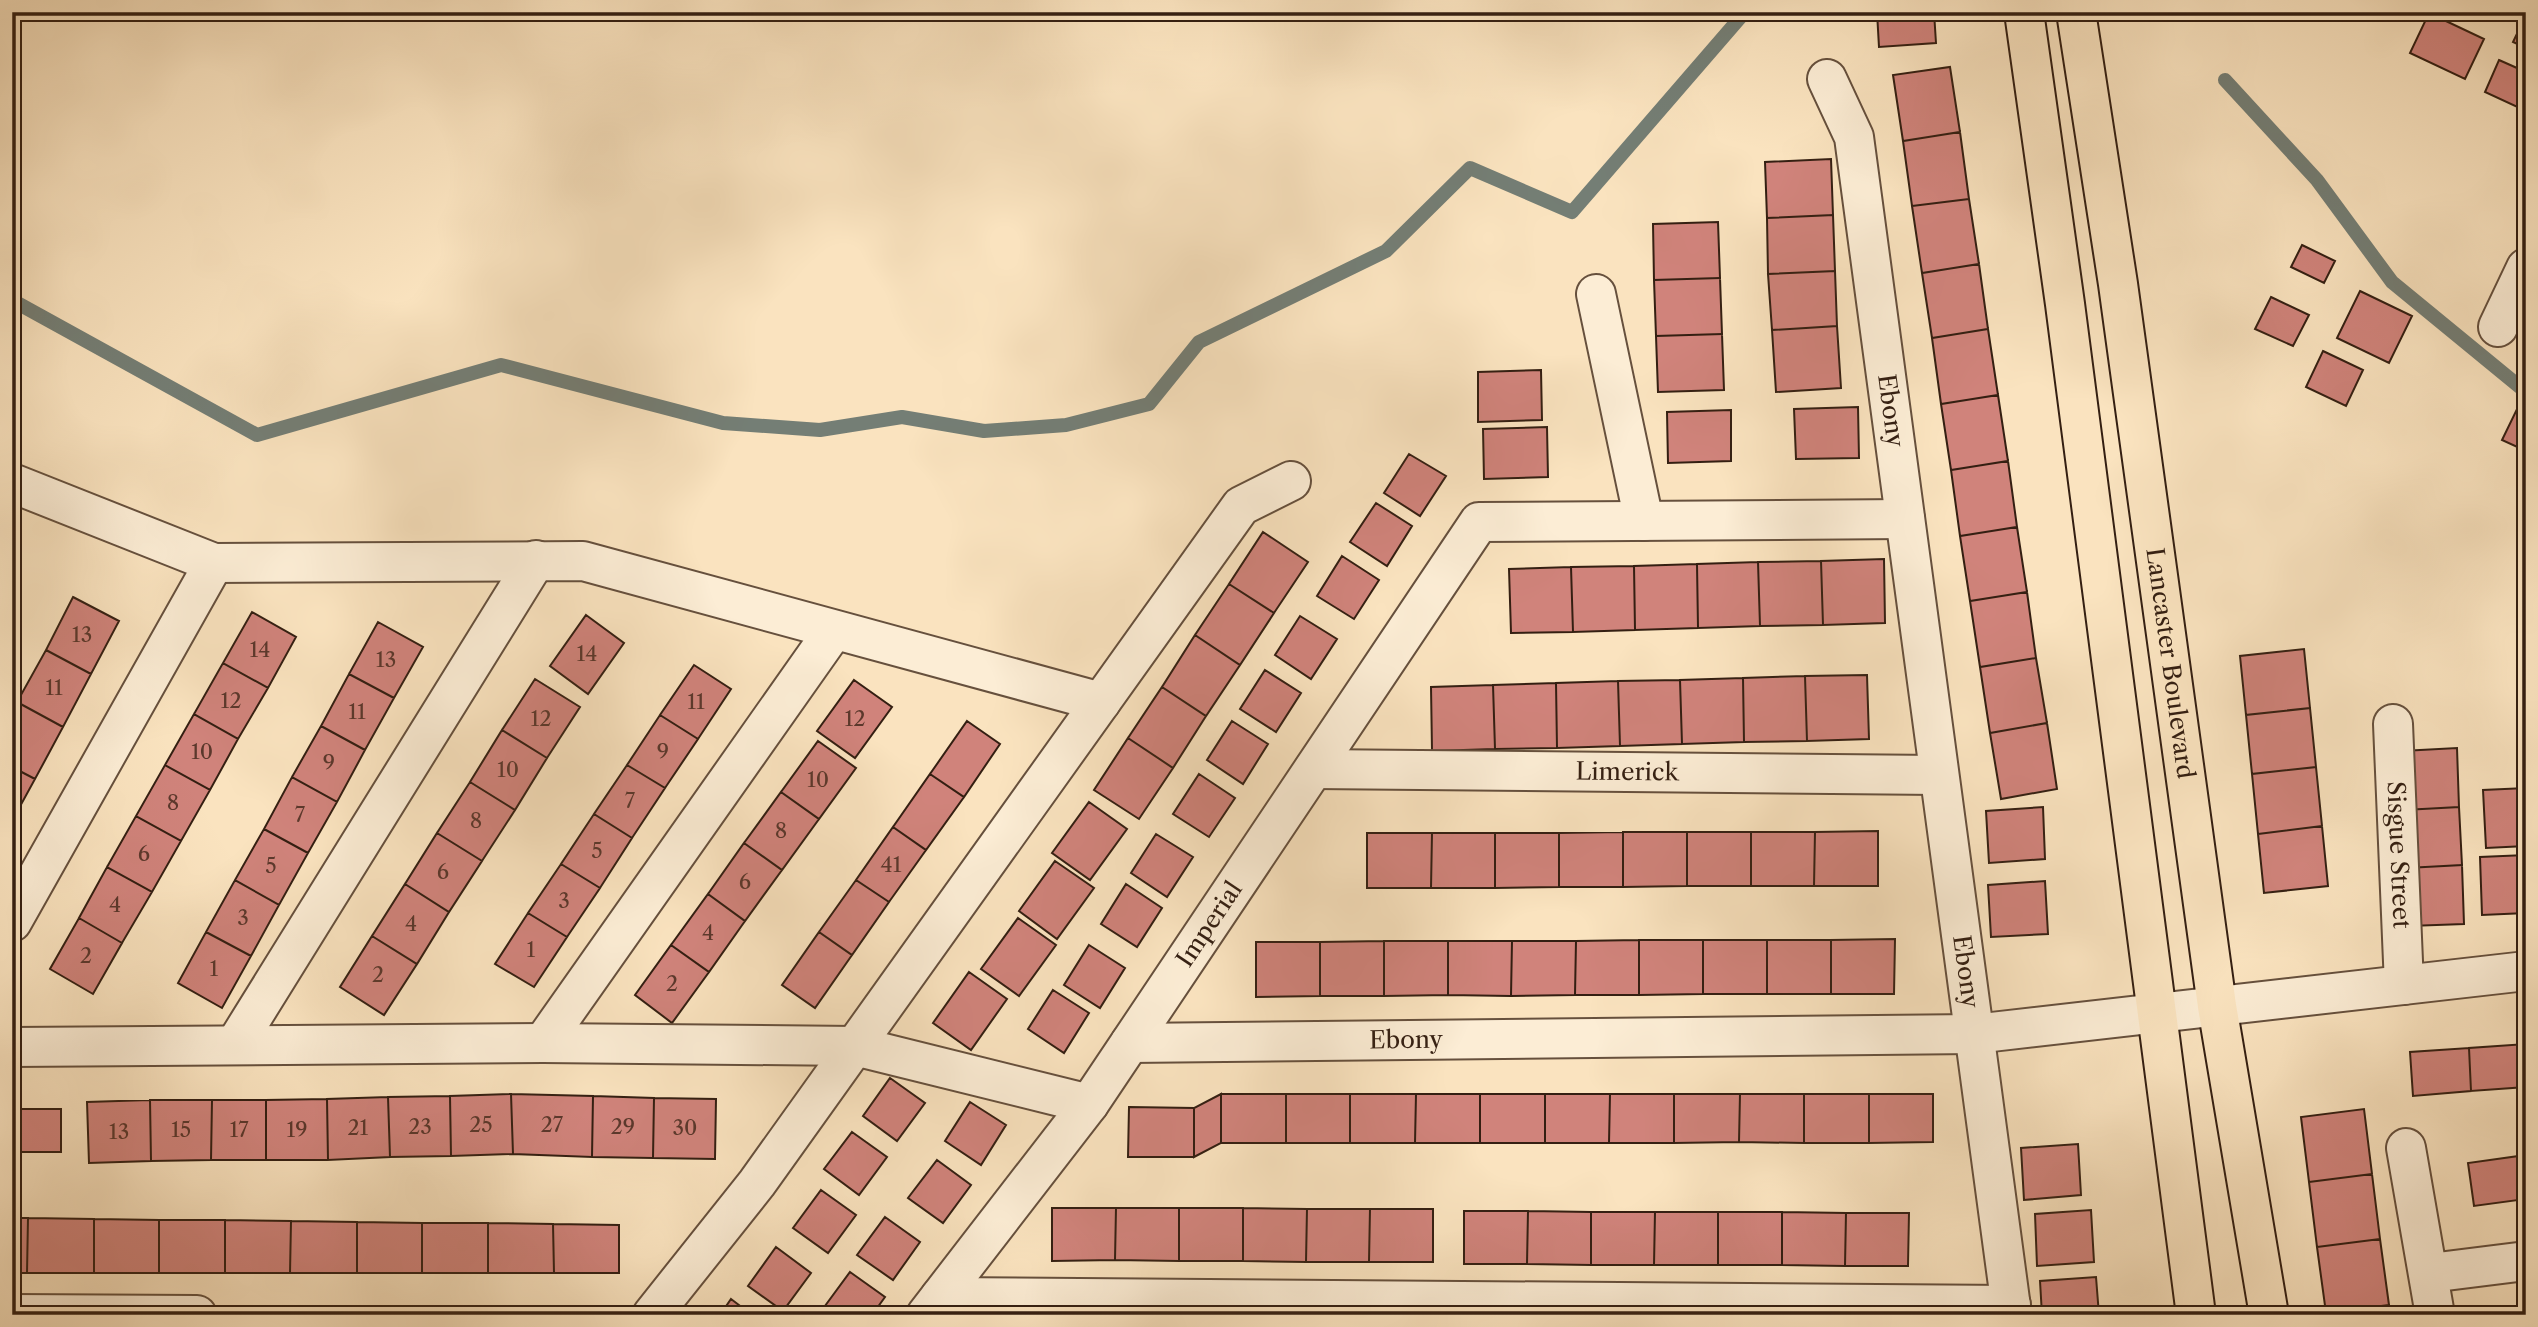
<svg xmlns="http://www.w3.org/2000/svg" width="2538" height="1327" font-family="'Libre Caslon Text',serif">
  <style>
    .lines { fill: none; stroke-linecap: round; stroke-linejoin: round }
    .stream { stroke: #747e75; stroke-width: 14 }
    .building { fill: #d0837b; stroke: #341f12; stroke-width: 2 }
    .minor-casing { stroke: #66503d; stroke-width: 42 }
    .major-casing { stroke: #341f12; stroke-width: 42 }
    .minor { stroke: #fcedd5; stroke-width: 38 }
    .major { stroke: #fae3bf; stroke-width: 38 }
    .labels { text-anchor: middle; stroke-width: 5; stroke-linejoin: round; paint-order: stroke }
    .number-label { font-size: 21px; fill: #5b382c }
    .street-label { font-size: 24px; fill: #341f12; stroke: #fcedd5 }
  </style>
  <rect width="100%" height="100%" fill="#fae3bf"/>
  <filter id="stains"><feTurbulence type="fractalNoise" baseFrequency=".00286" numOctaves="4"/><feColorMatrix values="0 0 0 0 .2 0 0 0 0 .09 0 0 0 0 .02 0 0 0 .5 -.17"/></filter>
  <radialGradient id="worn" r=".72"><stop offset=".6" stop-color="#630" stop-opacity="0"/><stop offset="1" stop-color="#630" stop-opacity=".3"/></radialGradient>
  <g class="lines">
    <path class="stream" d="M2225 80 2317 180 2392 282 2526 392
      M12 306 19 304 257 435 501 365 723 423 820 430 902 417 984 431 1066 425 1149 404 1199 342 1386 251 1470 168 1572 212 1745 12"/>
  </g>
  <path class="building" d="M1877 12H1934L1936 43 1879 47Z
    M2429 13 2484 39 2465 79 2410 53Z
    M2525 17H2526V48L2513 42Z
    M2499 60 2526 72V111L2485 92Z
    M1950 67 1960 132 1903 141 1893 75Z
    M1960 132 1969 199 1912 206 1903 141Z
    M1831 159 1833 215 1767 218 1765 162Z
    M1969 199 1979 264 1922 273 1912 206Z
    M1833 215 1835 271 1768 274 1767 218Z
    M1718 222 1720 278 1654 280 1653 224Z
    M2302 245 2335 261 2324 283 2291 267Z
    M1979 264 1988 329 1932 338 1922 273Z
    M1835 271 1837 326 1772 330 1768 274Z
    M1720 278 1722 334 1656 336 1654 280Z
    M2360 291 2412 316 2389 363 2337 338Z
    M2271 297 2309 315 2293 346 2255 329Z
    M1837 326 1841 388 1776 392 1772 330Z
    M1988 329 1998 395 1941 404 1932 338Z
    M1722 334 1724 390 1658 392 1656 336Z
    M2323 351 2363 370 2346 406 2306 387Z
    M1541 370 1542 420 1478 422V372Z
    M1998 395 2008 461 1951 470 1941 404Z
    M2519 405 2526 408V451L2502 440Z
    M1858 407 1859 458 1796 459 1794 409Z
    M1731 410V461L1668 463 1667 412Z
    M1547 427 1548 477 1484 479 1483 429Z
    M1409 454 1446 476 1420 516 1384 493Z
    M2008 461 2017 527 1960 536 1951 470Z
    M1376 503 1412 526 1387 566 1350 542Z
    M2017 527 2027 592 1970 601 1960 536Z
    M1263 532 1308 562 1274 613 1229 584Z
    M12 535 19 538 12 553Z
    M1342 556 1379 580 1354 619 1317 596Z
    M1884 559 1885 623 1823 625 1821 561Z
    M1821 561 1823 625 1760 626 1758 562Z
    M1758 562 1760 626 1698 628 1697 564Z
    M1697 564 1698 628 1635 630 1634 566Z
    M1634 566 1635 630 1573 632 1571 567Z
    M1571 567 1573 632 1511 633 1509 569Z
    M1229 584 1274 613 1240 665 1195 635Z
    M2027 592 2036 658 1980 667 1970 601Z
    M73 597 119 621 91 674 46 650Z
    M252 612 296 637 268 688 223 663Z
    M586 615 624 643 588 694 550 666Z
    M1300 616 1337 639 1311 679 1275 655Z
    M378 622 423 647 394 698 349 674Z
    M1195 635 1240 665 1206 716 1162 687Z
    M2304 649 2310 708 2246 715 2240 656Z
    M46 650 91 674 63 727 17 702Z
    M2036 658 2047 723 1990 733 1980 667Z
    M223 663 268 688 238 739 194 714Z
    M694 665 731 689 698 739 660 715Z
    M1265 670 1301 693 1276 732 1240 709Z
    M349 674 394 698 365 750 321 726Z
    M1867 675 1869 739 1807 741 1805 676Z
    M1805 676 1807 741 1744 742 1743 678Z
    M1743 678 1744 742 1682 744 1680 680Z
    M535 679 580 707 547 758 502 730Z
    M854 680 892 707 855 758 817 731Z
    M1680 680 1682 744 1620 746 1618 681Z
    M1618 681 1620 746 1557 748 1556 683Z
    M1556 683 1557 748 1495 749 1493 685Z
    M1493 685 1495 749 1432 751 1431 687Z
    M1162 687 1206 716 1173 768 1128 738Z
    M17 702 63 727 35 779 12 767V712Z
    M2310 708 2316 767 2252 774 2246 715Z
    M194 714 238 739 210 790 165 765Z
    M660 715 698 739 665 788 627 765Z
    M967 721 1000 744 964 797 930 774Z
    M1232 721 1268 744 1243 784 1207 760Z
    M2047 723 2057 789 2001 799 1990 733Z
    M321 726 365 750 337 802 292 777Z
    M502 730 547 758 515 810 470 782Z
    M1128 738 1173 768 1139 819 1094 790Z
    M818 741 856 768 819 819 781 792Z
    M2457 748 2459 807 2404 810 2402 751Z
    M165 765 210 790 181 841 136 816Z
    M627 765 665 788 632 838 594 814Z
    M12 767 35 779 12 821Z
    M2316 767 2322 826 2258 834 2252 774Z
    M930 774 964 797 926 850 893 827Z
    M1199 774 1235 798 1209 837 1173 814Z
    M292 777 337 802 308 853 264 829Z
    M470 782 515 810 482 861 437 833Z
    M2526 788V846L2486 848 2483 790Z
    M781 792 819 819 782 870 744 843Z
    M1089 802 1127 829 1090 880 1052 853Z
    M2043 807 2045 859 1989 863 1986 811Z
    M2459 807 2462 865 2407 868 2404 810Z
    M594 814 632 838 600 888 561 864Z
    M136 816 181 841 152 892 107 867Z
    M2322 826 2328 886 2264 893 2258 834Z
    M893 827 926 850 889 902 856 880Z
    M264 829 308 853 279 905 235 880Z
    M1878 831V886H1814L1815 832Z
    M1623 832V887H1559V833Z
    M1623 832H1687V886L1623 887Z
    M1687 832H1751V886H1687Z
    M1751 832H1815L1814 886H1751Z
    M437 833 482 861 449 912 405 884Z
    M1367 833H1432L1431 888H1367Z
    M1432 833H1495V888H1431Z
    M1495 833H1559V887L1495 888Z
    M1156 834 1193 857 1167 897 1131 873Z
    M744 843 782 870 745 921 708 894Z
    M2526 855V913L2482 915 2480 857Z
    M1055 861 1094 888 1057 939 1019 911Z
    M561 864 600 888 567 937 528 913Z
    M2462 865 2464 924 2409 926 2407 868Z
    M107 867 152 892 122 943 79 918Z
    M235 880 279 905 251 956 206 932Z
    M856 880 889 902 852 955 819 932Z
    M2045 881 2048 934 1991 937 1988 885Z
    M405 884 449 912 417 964 372 936Z
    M1126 884 1162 908 1137 947 1101 924Z
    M708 894 745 921 709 972 671 945Z
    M528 913 567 937 534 987 495 964Z
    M79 918 122 943 93 994 50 969Z
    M1018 918 1056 945 1019 996 981 969Z
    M206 932 251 956 222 1008 178 983Z
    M819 932 852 955 815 1008 782 985Z
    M372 936 417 964 384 1015 340 987Z
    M1895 939 1894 994H1831V940Z
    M1639 940V995H1575L1576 941Z
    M1639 940H1703V994L1639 995Z
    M1703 940H1767V994H1703Z
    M1767 940H1831V994H1767Z
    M1384 941V996H1320V942Z
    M1384 941H1448V995L1384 996Z
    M1448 941H1512L1511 996 1448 995Z
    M1512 941H1576L1575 995 1511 996Z
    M1256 942H1320V996L1256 997Z
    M671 945 709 972 672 1023 635 995Z
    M1089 945 1125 968 1100 1008 1064 985Z
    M969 972 1007 999 971 1050 933 1023Z
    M1053 990 1089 1013 1064 1053 1028 1029Z
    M2526 1044V1087L2471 1091 2469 1048Z
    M2469 1048 2471 1091 2413 1096 2410 1052Z
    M890 1078 925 1103 897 1141 863 1116Z
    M511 1094 513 1154 451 1156 450 1096Z
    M511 1094 593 1096 592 1157 513 1154Z
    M1221 1094V1143L1194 1157V1108Z
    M1221 1094H1286V1143H1221Z
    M1286 1094H1350V1143H1286Z
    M1350 1094H1416L1415 1143H1350Z
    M1416 1094H1480V1143H1415Z
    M1480 1094H1545V1143H1480Z
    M1545 1094H1610L1609 1143H1545Z
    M1610 1094H1674V1143H1609Z
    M1674 1094H1740L1739 1142 1674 1143Z
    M1740 1094H1804V1143L1739 1142Z
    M1804 1094H1869V1143H1804Z
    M1869 1094H1933V1142L1869 1143Z
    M450 1096 451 1156 390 1157 388 1097Z
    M593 1096 654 1098 653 1158 592 1157Z
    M388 1097 390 1157 328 1160 327 1099Z
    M654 1098 716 1099 715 1159 653 1158Z
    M327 1099 328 1160H266V1100Z
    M150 1100 151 1161 89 1163 87 1102Z
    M150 1100H212L211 1160 151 1161Z
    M212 1100H266V1160H211Z
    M970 1102 1006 1125 981 1165 945 1141Z
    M1129 1107 1194 1108V1157H1128Z
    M14 1109H61V1152H14Z
    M2364 1109 2372 1174 2309 1182 2301 1117Z
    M852 1132 887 1157 859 1195 824 1169Z
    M2078 1144 2081 1195 2024 1200 2021 1148Z
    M2526 1155V1199L2474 1206 2468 1163Z
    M937 1160 971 1185 943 1223 908 1198Z
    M2372 1174 2380 1239 2317 1247 2309 1182Z
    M821 1190 856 1215 828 1253 793 1228Z
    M1052 1208H1116L1115 1260 1052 1261Z
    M1116 1208H1179V1261L1115 1260Z
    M1179 1208H1243V1261H1179Z
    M1243 1208 1307 1209 1306 1262 1243 1261Z
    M1307 1209H1370L1369 1262H1306Z
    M1370 1209H1433V1262H1369Z
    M2091 1210 2094 1262 2037 1266 2035 1214Z
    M1464 1211H1528L1527 1264H1464Z
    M1528 1211 1591 1212V1265L1527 1264Z
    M1591 1212H1655L1654 1265H1591Z
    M1655 1212H1718V1265H1654Z
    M1718 1212H1782V1265H1718Z
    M1782 1212 1846 1213 1845 1266 1782 1265Z
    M1846 1213H1909L1908 1266H1845Z
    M885 1217 920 1242 893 1280 857 1255Z
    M12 1218H28L27 1273H12Z
    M28 1218 94 1219V1273H27Z
    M94 1219 159 1220V1273H94Z
    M159 1220H225V1273H159Z
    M225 1220 291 1221 290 1273H225Z
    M291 1221 357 1222V1273H290Z
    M357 1222 422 1223V1273H357Z
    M422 1223H488V1273H422Z
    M488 1223 553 1224 554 1273H488Z
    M553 1224 619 1225V1273H554Z
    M2380 1239 2389 1305 2326 1313 2317 1247Z
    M776 1247 811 1273 783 1311 748 1286Z
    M850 1272 885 1297 872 1315H828L822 1310Z
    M2096 1277 2099 1315H2042L2040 1281Z
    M731 1299 752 1315H720Z
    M2389 1305 2390 1315H2326V1313Z"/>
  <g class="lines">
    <defs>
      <g id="minor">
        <path id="s1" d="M1827 79 1854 137 2012 1315"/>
        <path d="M1596 294 1644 521"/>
        <path d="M2498 327 2526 268"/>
        <path d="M12 483 214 563 583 561 1101 702"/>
        <path id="s2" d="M2393 724 2404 985"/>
        <path id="s3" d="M1314 769 1939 775"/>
        <path d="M12 922 214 563"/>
        <path d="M543 1043 834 630"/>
        <path id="s4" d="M1130 1043 1974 1034 2526 971"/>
        <path d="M235 1045 536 560"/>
        <path d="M12 1047 543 1043 855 1046 1089 1104"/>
        <path d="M2406 1148 2435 1315"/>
        <path d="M2430 1273 2526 1261"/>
        <path d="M940 1297 2011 1305"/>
        <path d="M12 1314 197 1315"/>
        <path d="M652 1315 757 1183 1241 506 1291 481"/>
        <path id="s5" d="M926 1315 1089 1104 1479 522 1905 519"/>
      </g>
      <g id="major">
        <path d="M2024 12 2065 304 2196 1315"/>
        <path id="s6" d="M2076 12 2118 284 2217 1006 2269 1315"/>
      </g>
    </defs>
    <use href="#minor" class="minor-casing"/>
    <use href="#major" class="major-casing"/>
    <use href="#minor" class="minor"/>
    <use href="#major" class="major"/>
  </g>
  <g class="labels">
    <g class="number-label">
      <text x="82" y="642">13</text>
      <text x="260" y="657">14</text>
      <text x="587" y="661">14</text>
      <text x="386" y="667">13</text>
      <text x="54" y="695">11</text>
      <text x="231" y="708">12</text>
      <text x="696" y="709">11</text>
      <text x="357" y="719">11</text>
      <text x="541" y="726">12</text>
      <text x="855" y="726">12</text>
      <text x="202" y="759">10</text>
      <text x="663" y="759">9</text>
      <text x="329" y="770">9</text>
      <text x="508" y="777">10</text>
      <text x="818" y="787">10</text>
      <text x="630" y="808">7</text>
      <text x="173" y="810">8</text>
      <text x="300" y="822">7</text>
      <text x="476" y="828">8</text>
      <text x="781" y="838">8</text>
      <text x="597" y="858">5</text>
      <text x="144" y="861">6</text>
      <text x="891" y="872">41</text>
      <text x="271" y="873">5</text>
      <text x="443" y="879">6</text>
      <text x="745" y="889">6</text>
      <text x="564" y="908">3</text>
      <text x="115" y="912">4</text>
      <text x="243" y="925">3</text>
      <text x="411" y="931">4</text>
      <text x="708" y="940">4</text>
      <text x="531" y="957">1</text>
      <text x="86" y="963">2</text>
      <text x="214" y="976">1</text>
      <text x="378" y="982">2</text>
      <text x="672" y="991">2</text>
      <text x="481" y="1132">25</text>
      <text x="552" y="1132">27</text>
      <text x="420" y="1134">23</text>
      <text x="623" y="1134">29</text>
      <text x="358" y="1135">21</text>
      <text x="685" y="1135">30</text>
      <text x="181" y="1137">15</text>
      <text x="239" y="1137">17</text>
      <text x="297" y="1137">19</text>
      <text x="119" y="1139">13</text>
    </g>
    <g class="street-label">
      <text dy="8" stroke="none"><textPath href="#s1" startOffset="340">Ebony</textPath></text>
      <text dy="8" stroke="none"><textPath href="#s6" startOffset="658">Lancaster Boulevard</textPath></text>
      <text dy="8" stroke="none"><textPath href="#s3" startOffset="313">Limerick</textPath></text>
      <text dy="8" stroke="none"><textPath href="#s2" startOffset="131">Sisgue Street</textPath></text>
      <text dy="8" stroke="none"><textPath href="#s5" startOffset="483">Imperial</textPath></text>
      <text dy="8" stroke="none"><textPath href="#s1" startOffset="906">Ebony</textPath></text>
      <text dy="8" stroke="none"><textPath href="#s4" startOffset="276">Ebony</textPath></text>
    </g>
  </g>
  <rect width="2538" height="1327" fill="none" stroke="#fae3bf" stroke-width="42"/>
  <rect x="14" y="14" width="2510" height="1299" fill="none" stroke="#341f12" stroke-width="3.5"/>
  <rect x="21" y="21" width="2496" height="1285" fill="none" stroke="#341f12" stroke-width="2"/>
  <rect width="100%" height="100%" filter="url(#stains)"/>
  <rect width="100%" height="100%" fill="url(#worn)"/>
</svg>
